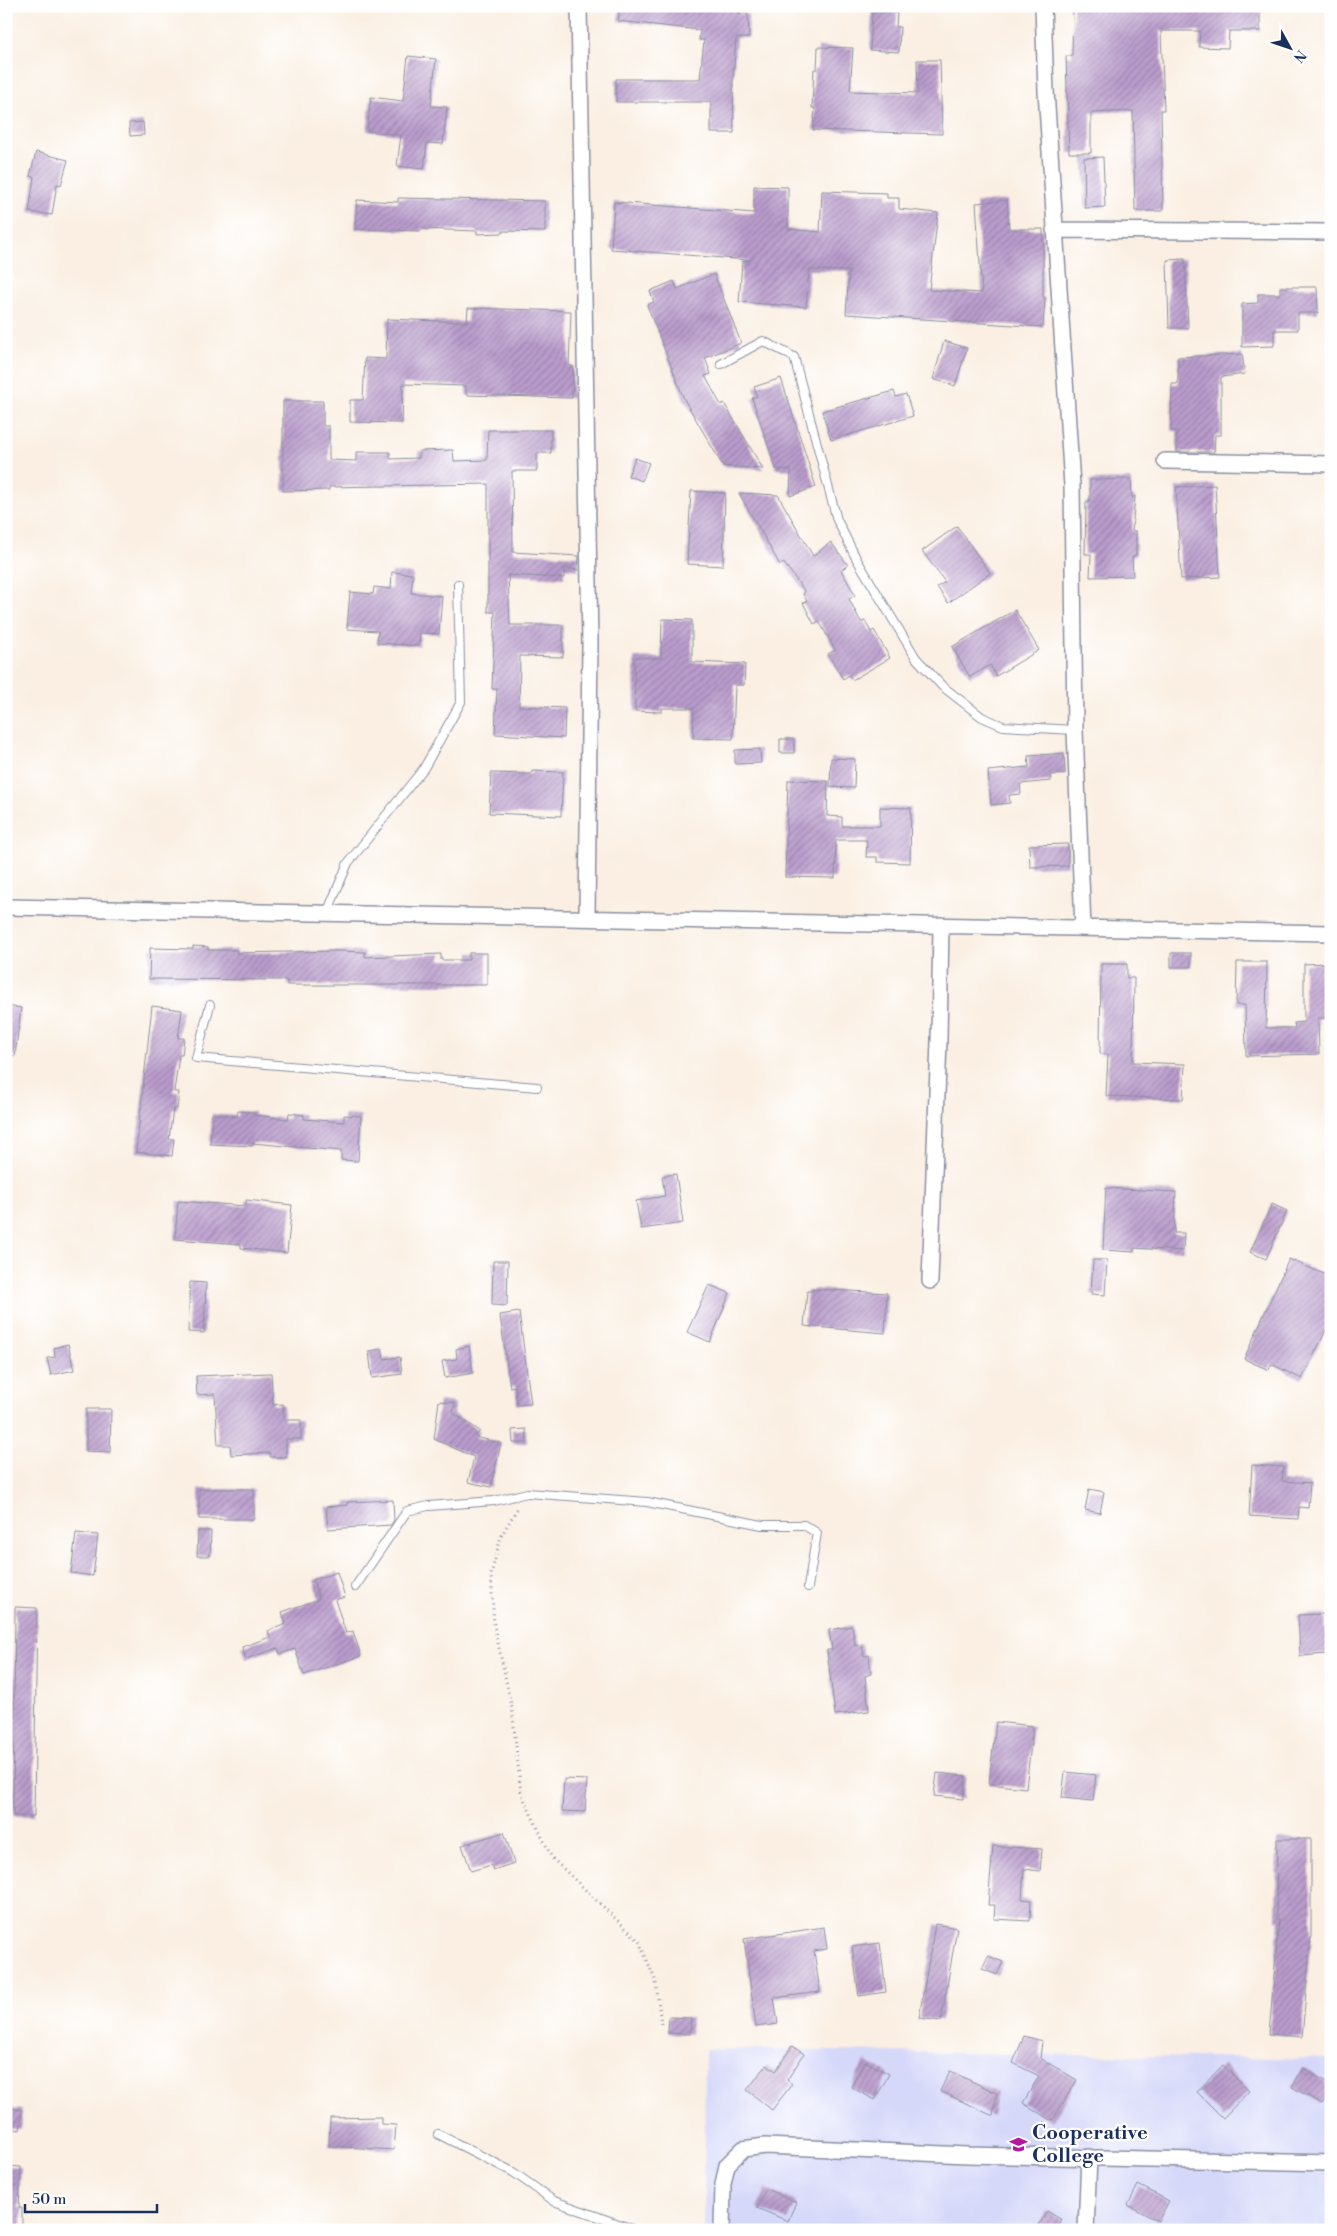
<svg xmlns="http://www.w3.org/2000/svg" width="1337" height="2236" font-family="'Libre Bodoni',serif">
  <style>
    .built { fill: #d5d8f9 }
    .building { fill: url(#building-hatch) }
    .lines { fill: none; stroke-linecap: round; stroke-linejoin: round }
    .service-casing { stroke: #8a8fa0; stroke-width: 10 }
    .minor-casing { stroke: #8a8fa0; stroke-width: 18 }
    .path { stroke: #8a8fa0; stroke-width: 3; stroke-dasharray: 1 4; stroke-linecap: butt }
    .service { stroke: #fff; stroke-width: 8 }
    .minor { stroke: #fff; stroke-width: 15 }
    .labels { text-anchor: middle; stroke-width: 4.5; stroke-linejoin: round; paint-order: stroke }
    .poi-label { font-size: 20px; font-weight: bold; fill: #1b2f5e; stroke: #fff; text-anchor: start }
  </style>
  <defs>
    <pattern id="building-hatch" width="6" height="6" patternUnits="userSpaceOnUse" patternTransform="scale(1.25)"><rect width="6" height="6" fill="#ba9ccc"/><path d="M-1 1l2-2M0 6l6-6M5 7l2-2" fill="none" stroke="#9680a9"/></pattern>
  </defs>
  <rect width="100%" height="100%" fill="#fff"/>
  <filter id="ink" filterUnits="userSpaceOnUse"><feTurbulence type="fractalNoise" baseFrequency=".02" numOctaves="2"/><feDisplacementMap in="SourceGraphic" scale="10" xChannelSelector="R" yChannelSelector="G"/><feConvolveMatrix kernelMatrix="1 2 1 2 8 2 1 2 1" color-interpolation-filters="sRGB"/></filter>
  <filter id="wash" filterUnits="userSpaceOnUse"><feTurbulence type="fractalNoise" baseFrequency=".0096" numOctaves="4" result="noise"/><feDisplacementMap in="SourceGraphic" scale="20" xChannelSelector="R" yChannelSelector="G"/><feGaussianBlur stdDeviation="1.12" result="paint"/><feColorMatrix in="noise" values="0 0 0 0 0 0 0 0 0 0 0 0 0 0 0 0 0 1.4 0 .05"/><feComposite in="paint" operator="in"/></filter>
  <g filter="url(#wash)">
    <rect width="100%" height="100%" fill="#faefe2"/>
    <path class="built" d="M705 2049 1331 2059V2230H704Z"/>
    <g id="blocks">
      <path class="building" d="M620 6H739V14H748L749 38H736L733 80 734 133H711V102H616V79H700L704 40H699L700 30 618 21Z
        M1073 6H1260V31H1229L1228 48 1199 47 1200 31H1161L1164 110H1161L1163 211H1135L1133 111 1091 113V153H1069L1066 56H1072Z
        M872 12 897 13 896 27H900L899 52 870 50Z
        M818 47 853 48 850 91 918 93 917 60H940L942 134 813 130 815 108H812L814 69H817Z
        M408 56 436 59 431 106 447 107 443 144 427 143 424 169 397 166 401 135 367 131 371 97 403 101Z
        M143 122 144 135 130 136 129 123Z
        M36 152 68 160 61 185 57 184 52 215 29 212 34 177 30 176Z
        M1103 157 1105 207 1085 208 1084 158Z
        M754 186 788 187V229L820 232 822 191 887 193V198H899V209L938 213 929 290 982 293 976 203 1007 200 1009 229H1043V297L1045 298 1043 327 846 314 849 271 809 270 806 307 739 302 742 262 749 260 611 249 614 202 754 213Z
        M398 198 545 201V232L503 231V233L477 234V231L422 229 421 231 355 229 357 200 398 202Z
        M1185 259 1188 328H1169L1167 260Z
        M714 274 741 343 705 358 711 374 705 376 721 405 724 403 763 469 723 466 684 399 647 305 654 302 650 291 674 281 677 289Z
        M1280 287H1317L1318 313H1298V330H1274V346L1242 347V304L1258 303V294H1280Z
        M468 308 571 311 569 366H573L572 398 466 395V386L403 384 402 423 350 422V400H363L365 358 386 359 387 319 467 322Z
        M944 341 967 348 955 386 933 379Z
        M1242 354 1245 374 1221 377V435H1215L1214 452H1177V431H1171L1172 384H1178V357Z
        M781 378 816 487 790 496 791 470 776 469 752 398 757 396 754 387Z
        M894 391 896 397 906 394 913 416 831 440 822 411Z
        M283 401H323V426H329V460L356 461V452H390V459L419 458V451L453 450 454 461 487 460 488 430H551V453H537V471H512L513 552 579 556 578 570 564 568V578L508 575 510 625H563V657L520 656 519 706 565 708 564 738 495 734 497 689H492L495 612H488V484L329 487V490L283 491Z
        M635 458 649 463 642 481 628 476Z
        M1131 479 1132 498 1135 496 1132 531H1136V555L1132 557 1133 576 1090 577 1091 554H1085L1086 502 1090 501V480Z
        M1215 485 1220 577 1181 579 1176 487Z
        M691 491 725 493 723 566 687 564Z
        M739 493 778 495 813 556 831 542 848 565 841 570 855 595 849 599 861 622 865 621 871 632 874 630 890 658 852 680 849 675 843 679 828 654 835 650 819 621 814 624 803 603 807 601 803 594 805 592 784 563 780 565Z
        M957 526 990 573 948 603 937 587 945 582 922 551Z
        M392 572 413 574 411 593 442 596 439 634 420 633 419 646 377 643 378 631 347 629 350 592 373 594 374 587 391 589Z
        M1015 610 1039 650 996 676 990 665 970 677 952 647Z
        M662 619 692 620V662L745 664 744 685H735L733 739 693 738 694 708H662V712L635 711 634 657 661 658Z
        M780 739H794V753H780Z
        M760 749 761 763 735 764V750Z
        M1064 753 1065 774 1050 775 1051 781 1020 784 1021 794 1009 795 1010 803 991 805 988 771 1029 767 1028 756Z
        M831 758 855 759 854 788 830 787Z
        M532 771 563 772 561 816 489 813 491 773 531 774Z
        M788 780 828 781 827 816 842 817V826H880V807L911 808 910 863 877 862V857H866L867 840H836L835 878 785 877Z
        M1068 844V866L1030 867 1029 845Z
        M193 946 208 947V950H237L236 953 339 951 365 952V957L441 954V960H469V953H487V985H287V980L149 979 150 948 193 949Z
        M1171 953H1191V967H1171Z
        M1237 962H1267L1266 1028H1295L1294 1023 1304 1022V964L1329 963V1018H1318L1319 1054 1246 1056 1245 1005H1236Z
        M1101 964H1127V978H1134L1133 1062 1185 1064 1183 1099 1106 1096 1108 1054H1100Z
        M6 1006 21 1008 15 1056 6 1055Z
        M152 1006 182 1010 178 1038H184L182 1055H179L174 1092H179L177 1109H173L169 1139H174L172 1156 136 1152Z
        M238 1111 254 1112V1115L288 1119 289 1113 304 1115V1119L344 1122V1115L361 1116 358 1161 341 1160V1151L252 1143V1146L210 1144 212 1114 237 1116Z
        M676 1174 683 1223 641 1229 636 1201 665 1196 662 1176Z
        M1106 1188 1176 1192 1174 1233H1184L1183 1251 1134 1248V1252L1103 1250Z
        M246 1200 292 1205 287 1253 241 1248V1244L175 1239 178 1201 246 1206Z
        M1272 1204 1287 1211 1266 1259 1250 1252Z
        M1289 1259 1331 1277V1320L1302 1379 1271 1364 1269 1370 1244 1359Z
        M1093 1260H1107L1105 1295 1091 1294Z
        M493 1261H508L507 1306 492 1305Z
        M190 1282 206 1283 204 1333 188 1332Z
        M709 1285 730 1293 710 1342 687 1332Z
        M813 1289 887 1293 885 1333 804 1326 807 1291H813Z
        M519 1312 531 1404 517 1405 515 1386 510 1387 500 1315Z
        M68 1344 74 1370 51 1375 47 1358 55 1357 54 1348Z
        M469 1346 473 1373 445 1378 442 1361 457 1359 456 1349Z
        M382 1349 384 1359 400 1357 402 1374 372 1378 369 1351Z
        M271 1373 273 1405 283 1404 284 1420H301V1439H286V1457H270V1453L231 1455 230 1445H218L215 1394 197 1395 196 1376Z
        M439 1401 455 1403 453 1413 480 1431 475 1437 501 1443 491 1487 468 1482 474 1457 434 1439Z
        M86 1409H111L110 1452 86 1451Z
        M526 1429 527 1443H513L512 1430Z
        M1252 1465 1283 1467 1282 1481 1310 1483 1308 1508 1299 1507 1298 1519 1249 1516Z
        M199 1489H254V1519H199Z
        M1089 1489 1104 1492 1100 1513 1085 1510Z
        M393 1500 394 1520 391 1525 328 1529 326 1507 347 1505V1502Z
        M198 1531H211L210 1556H197Z
        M76 1533 98 1535 93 1576 71 1573Z
        M337 1572 345 1597 335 1600 346 1633 353 1631 361 1656 304 1675 295 1649 280 1654 278 1648 246 1659 242 1647 270 1637 268 1631 286 1624 282 1612 319 1599 313 1580Z
        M15 1607 37 1608 34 1816H13Z
        M1325 1614 1327 1654 1300 1656 1298 1615Z
        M852 1626 855 1646 862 1644 864 1656 869 1655 871 1674 865 1676 869 1711 835 1715 827 1650H832L829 1630Z
        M996 1722 1033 1726 1026 1788 989 1784Z
        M1065 1772 1096 1775 1093 1801 1062 1798Z
        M937 1773 966 1776 963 1799 934 1796Z
        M564 1779 587 1780 585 1812 562 1811Z
        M504 1832 514 1863 493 1870 491 1865 471 1871 462 1845Z
        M1277 1839H1311V1935L1302 2037 1269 2034 1279 1920H1276Z
        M993 1846 1042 1849 1040 1871 1024 1869 1022 1899 1031 1900 1030 1921 994 1919 995 1905H988Z
        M935 1924 957 1928 941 2021 919 2018Z
        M824 1927 827 1949 814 1951 820 1992 774 1998 778 2024 756 2027 744 1939Z
        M880 1943 886 1992 859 1996 852 1947Z
        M988 1956 1003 1962 997 1975 982 1969Z
        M669 2017 691 2018 690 2034 668 2033Z
        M1024 2036 1042 2041 1040 2058 1077 2080 1052 2121 1023 2103 1039 2076 1013 2063Z
        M792 2046 804 2054 787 2080 792 2084 772 2110 747 2090 767 2065 776 2071Z
        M865 2061 889 2074 875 2100 851 2087Z
        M1223 2065 1249 2091 1223 2118 1197 2092Z
        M1303 2068 1331 2085V2090L1322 2104 1292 2087Z
        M950 2071 997 2093 993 2116 940 2091Z
        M6 2108 22 2110 20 2130 6 2128Z
        M381 2117V2124L396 2125 394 2150 329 2146 330 2118Z
        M6 2166 21 2167 19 2208H22V2230H6Z
        M1138 2185 1169 2201 1158 2221 1128 2205Z
        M766 2189 796 2202 788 2221 757 2208Z
        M1047 2211 1062 2220 1057 2230H1036Z"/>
    </g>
  </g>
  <g filter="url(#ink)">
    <use href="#blocks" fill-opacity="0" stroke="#8a8fa0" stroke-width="1"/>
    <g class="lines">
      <defs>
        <path id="service" d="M721 364 763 341 794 357 837 520 856 558 916 658 942 686 982 717 1003 726 1075 730
          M327 913 348 863 424 768 461 702 458 584
          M210 1005 196 1058 537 1087
          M355 1587 407 1511 428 1506 494 1501 527 1493 647 1502 762 1525H804L817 1533 808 1587
          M438 2134 513 2172 554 2201 635 2230"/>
        <path id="minor" d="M579 6 590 643 587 918
          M1043 6 1046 91 1072 485 1075 730 1083 928
          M1054 230 1331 232
          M1165 461 1331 464
          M6 907 1331 933
          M930 1281 939 1041 941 925
          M722 2230 723 2184 727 2165 743 2149 765 2146 967 2155 1331 2163
          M1086 2230 1089 2157"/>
      </defs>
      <use href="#service" class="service-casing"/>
      <use href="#minor" class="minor-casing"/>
      <path class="path" d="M517 1509 501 1536 491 1575 494 1625 512 1708 521 1793 552 1858 639 1941 656 1982 661 2024"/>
      <use href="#service" class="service"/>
      <use href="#minor" class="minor"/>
    </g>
  </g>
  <defs>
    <symbol id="university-bare" viewBox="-9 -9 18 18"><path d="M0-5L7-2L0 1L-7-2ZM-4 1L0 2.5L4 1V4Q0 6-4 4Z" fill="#b5179e" stroke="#fff" stroke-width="2.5" paint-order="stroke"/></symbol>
  </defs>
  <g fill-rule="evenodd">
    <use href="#university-bare" x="1006" y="2132" width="25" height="25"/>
  </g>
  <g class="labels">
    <g class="poi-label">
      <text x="1032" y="2139">Cooperative<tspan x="1032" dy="23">College</tspan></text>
    </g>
  </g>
  <rect width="1337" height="2236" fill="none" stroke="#fff" stroke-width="25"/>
  <g transform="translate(1290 48) rotate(130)" stroke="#ffffff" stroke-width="4" paint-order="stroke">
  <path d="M0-4L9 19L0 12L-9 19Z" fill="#1b2f5e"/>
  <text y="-8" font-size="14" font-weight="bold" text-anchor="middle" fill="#1b2f5e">N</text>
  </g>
  <path d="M25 2204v8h132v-8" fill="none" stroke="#1b2f5e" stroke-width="2.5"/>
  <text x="32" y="2204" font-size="15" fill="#1b2f5e" stroke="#ffffff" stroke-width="4" paint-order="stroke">50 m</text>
</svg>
